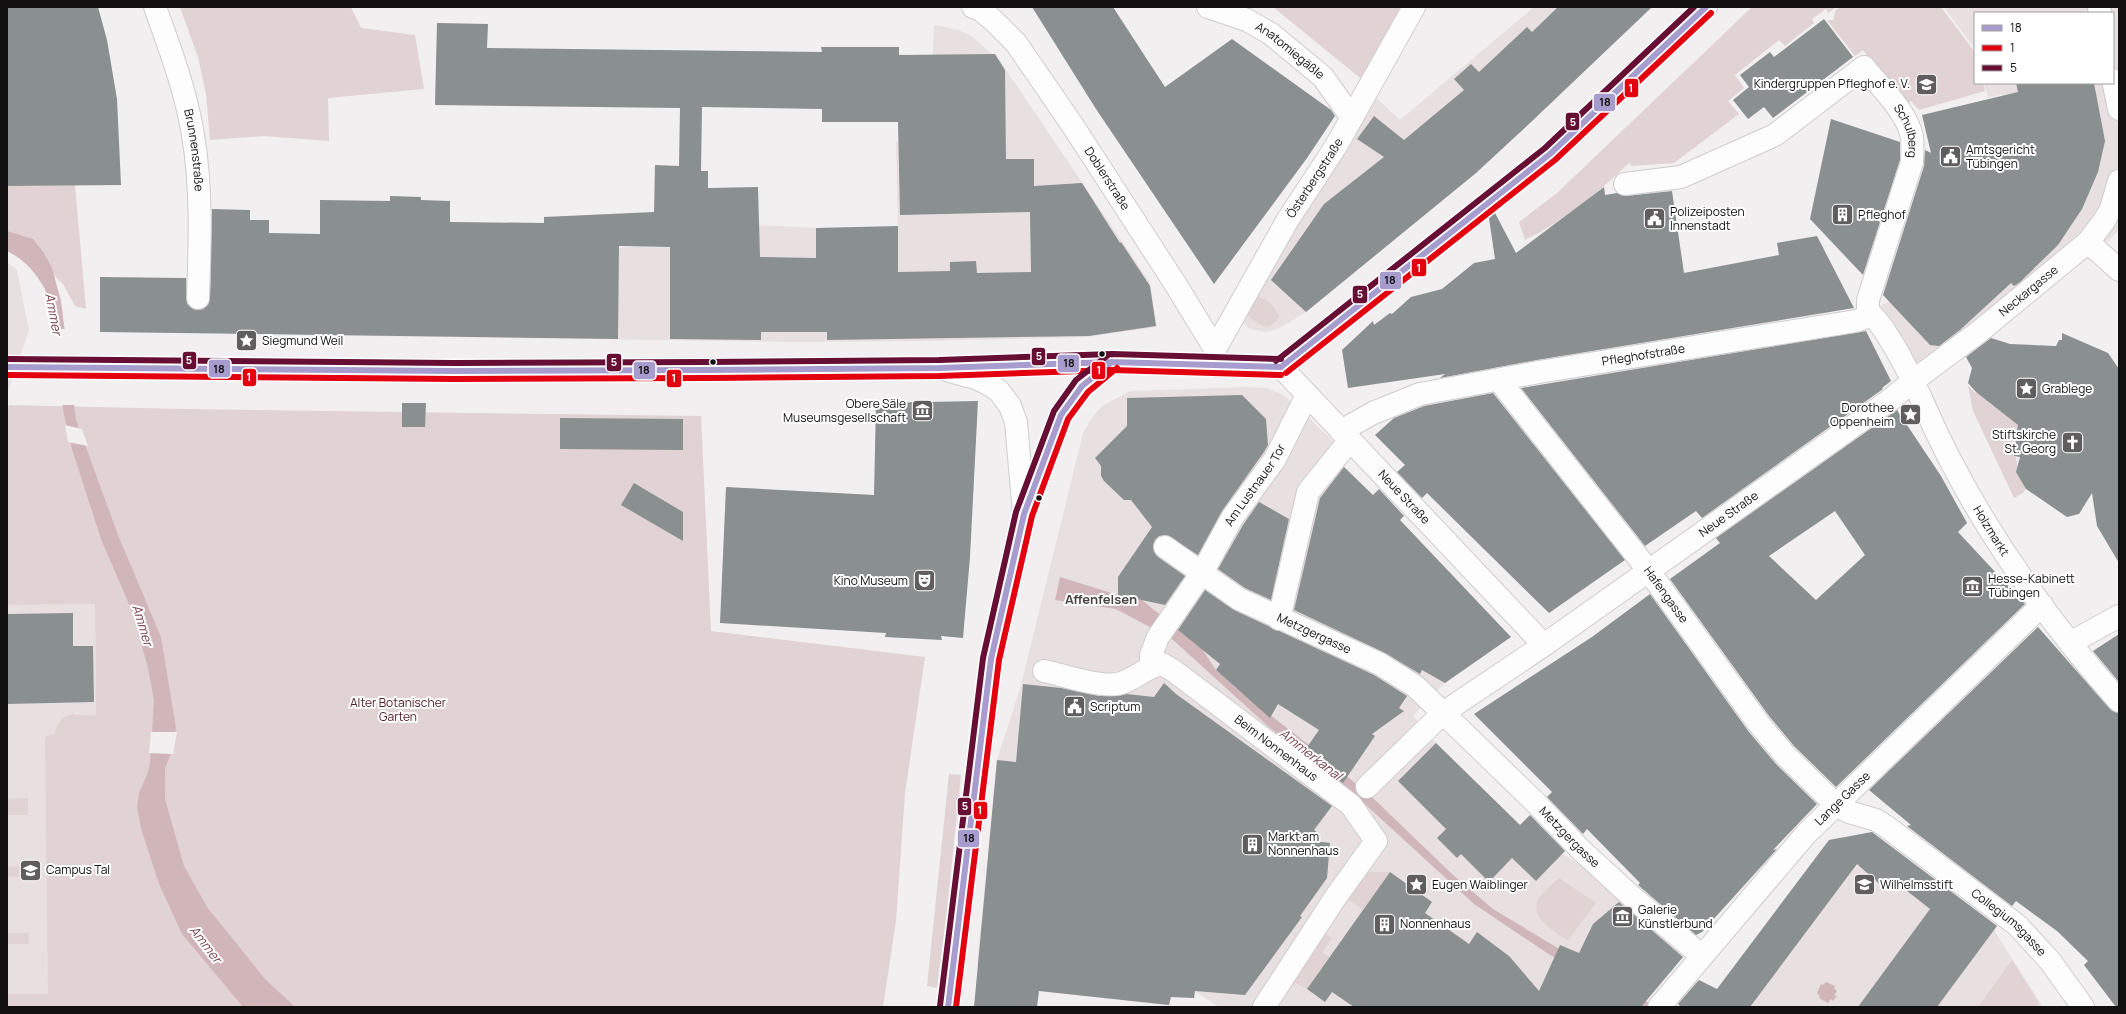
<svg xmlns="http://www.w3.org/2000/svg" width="2126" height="1014" font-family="Manrope,sans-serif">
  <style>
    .built { fill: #e8dfe0 }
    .green { fill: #e1d2d4 }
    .water { fill: #d1b6b9 }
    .pier { fill: #f2eff0 }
    .building { fill: #8a8f8f; fill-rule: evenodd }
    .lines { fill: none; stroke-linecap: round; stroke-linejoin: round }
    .minor-casing { stroke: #cecccd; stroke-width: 24 }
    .major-casing { stroke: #cecccd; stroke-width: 24 }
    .minor { stroke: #fdfdfd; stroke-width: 22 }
    .major { stroke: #fdfdfd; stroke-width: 22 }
    .bus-1-casing { stroke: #fff; stroke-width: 9 }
    .bus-2-casing { stroke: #fff; stroke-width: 9 }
    .bus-3-casing { stroke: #fff; stroke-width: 9 }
    .bus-1 { stroke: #a69ccd; stroke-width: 6 }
    .bus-2 { stroke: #e3000f; stroke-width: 6 }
    .bus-3 { stroke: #660e34; stroke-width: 6 }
    .bus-dot { fill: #110f0f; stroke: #fff; stroke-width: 1.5 }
    .labels { text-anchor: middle; stroke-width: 4; stroke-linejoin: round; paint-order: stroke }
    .street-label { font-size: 12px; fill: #110f0f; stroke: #fff }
    .poi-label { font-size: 12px; fill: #110f0f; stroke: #fff; text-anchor: start }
    .park-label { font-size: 12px; fill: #53212b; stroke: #fff }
    .water-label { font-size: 13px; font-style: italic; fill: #78434c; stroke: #fff }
    .neighbourhood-label { font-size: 13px; font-weight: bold; fill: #474344; stroke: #fff }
    .line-badge { stroke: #fff; stroke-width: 1.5 }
    .badge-label { font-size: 11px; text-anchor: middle; font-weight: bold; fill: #fff }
    .pale-badge-label { font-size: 11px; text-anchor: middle; font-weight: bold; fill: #111 }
  </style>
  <rect width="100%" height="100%" fill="#f2eff0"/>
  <path class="built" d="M1534 7H1652L1530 123 1476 173 1306 312 1278 329 1265 332 1250 329 1234 315 1368 90 1400 120Z
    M1944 7H2119V229L2109 241 2088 242 1913 381 1868 312 1949 271 2019 156 2002 94 1988 98 1984 83H2113V13H1975V49Z
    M934 25 959 30 970 35 1000 61 1150 283 1157 327 1086 337 920 341 804 342 301 335 302 243 532 252 633 247 720 248 730 226 759 225 816 228 879 227 898 242 896 142 930 124Z
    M7 262 17 270 29 330 7 394Z
    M1245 387 1267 388 1282 394 1298 407 1341 449 1343 466 1488 613 1445 683 1413 716 1436 743 1520 825 1527 818 1563 854 1606 882 1647 925 1683 957 1641 1007H1219L1195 991 1194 998 1171 997 1169 1005 1047 992 1021 971 977 966 997 760 1021 685 1083 433 1093 416 1102 406 1130 391Z
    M95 604 96 716 75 713 69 1007H7V605Z
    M1869 833 1994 930 2043 1007H1681L1679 999 1694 980 1706 984 1713 994 1829 840Z"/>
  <path class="green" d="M180 7H351L361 28 415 35 424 89 328 98 329 141 264 136 210 140 206 94 198 57Z
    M1273 7H1413L1370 86Z
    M1752 7H1837L1828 13 1826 9 1812 19 1814 23 1785 46 1779 40 1735 75 1744 88 1728 101 1739 114 1674 163 1632 166 1629 163C1598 193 1564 221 1525 240L1519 222 1557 193Z
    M1840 7H1941L1974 51 1975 83H1983L1985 91 1919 110 1911 101 1905 106 1863 50 1855 56 1827 20H1834L1835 11Z
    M75 185 86 309 75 306 63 284 18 240 7 235V186Z
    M1253 296C1265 297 1275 305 1279 317 1267 334 1260 325 1247 315L1246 306Z
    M1968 386 1976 393 1982 390 1994 398 1990 403 1993 406 2022 418 2016 454 2013 455 2016 457 2018 468 2016 471 2031 479 2023 493 2014 498 1973 411Z
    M9 405 185 409 701 416 711 631 925 657 905 793 896 921 883 1007H7V994H48L45 741 46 736 55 734C60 708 77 715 96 715L95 604 7 605V409Z
    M949 774 961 775 947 910 937 988 927 986Z
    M28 798V815H7V799Z
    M28 866V877H7V867Z
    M1367 872H1390L1363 909 1348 900Z
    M1559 878 1596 903 1568 940C1555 932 1528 917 1539 898 1543 891 1553 884 1559 878Z
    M7 933H29V944H7Z
    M1324 933 1332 938 1322 952 1329 957 1307 989 1294 982Z
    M2012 960 2039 1004 2035 1007H1978Z"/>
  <path class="water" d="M7 231 33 239 44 253 52 268 61 301 76 420 118 535 161 637 176 728 172 750 165 769V799L184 866 207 907 265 979 295 1007H243L182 934 159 884 142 832 137 808 139 793 147 775 150 764 154 701 148 668 132 611 101 539 72 449 64 415 45 289C35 272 25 260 7 251Z
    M1060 577 1118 595 1142 600 1202 649 1216 670 1237 689 1323 756 1374 799 1453 875 1493 909 1656 1007H1636L1547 953 1474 904 1332 774 1270 728 1172 639 1116 609 1055 600Z
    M1826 982 1835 986 1834 988 1837 991 1834 995 1837 996 1833 1001 1831 999 1828 1003 1819 998 1820 996 1817 993 1821 984 1823 985Z"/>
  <path class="pier" d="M50 329H66L77 405H61Z
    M65 425 82 429 88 446 68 442Z
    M151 732H177L173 754 149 753Z"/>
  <path class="building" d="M7 7H98L107 40 117 99 121 185 7 186Z
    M1032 7H1113L1165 87 1232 39 1331 110 1335 116 1307 158 1214 284 1096 109Z
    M1558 7H1652L1530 123 1476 173 1306 312 1271 280 1324 204 1384 157 1357 139 1374 116 1404 140 1464 90 1454 79 1471 64 1479 72 1527 27 1532 32Z
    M1824 19 1853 57 1773 118 1764 107 1748 119 1733 100 1749 87 1740 75 1770 52 1774 57Z
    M437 23 488 24 487 48 822 52 821 47H899V55L995 54 1005 70 1006 159H1034V186L1082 183 1120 243 1121 242 1150 286 1156 326 1089 336 827 340V332H761V340L670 339V247L619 246 618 339 100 332V277L186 278 187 304 197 310 203 309 208 305 210 298 212 209 250 210V220H269V233L320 234V200L390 201V196L421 197V200L450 201V222L544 223V217L654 212 655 165 679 166 680 108 435 105ZM702 107 822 109V122H898L900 215 1030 212 1031 272 977 273 976 261 950 262V271L898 272V226L816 228V258L760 257 758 187 708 188V171H701Z
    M2016 83H2094L2105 141 2098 172 2082 209 2058 245 2019 283 2014 286 2011 283 1960 330 1939 346 1930 345 1883 295 1924 166 1925 150 1931 153 1922 115 2018 92Z
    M1831 119 1900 142V160L1863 275 1810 219Z
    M1604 187 1605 195 1617 193 1626 196 1672 191 1684 273 1779 255 1777 243 1817 236 1854 308 1537 360 1440 378 1445 374 1348 388 1342 350 1373 321 1374 325 1390 313 1392 314 1411 297 1442 289 1474 263 1495 259 1489 218 1495 213 1516 253Z
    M1866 331 1891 381 1882 388 1883 389 1702 518 1696 511 1645 546 1521 388Z
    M2062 333 2108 353 2119 369V563L2097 526 2092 493 2079 514 2067 517 2026 489 2016 472 2020 457 2014 456 2018 425 1976 392 1968 383 1972 368 1966 357 1991 338 2010 344 2056 346 2059 340H2062Z
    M1493 393 1625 560 1549 613 1427 493 1422 498 1397 472 1405 465 1375 435 1394 418 1424 406Z
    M1242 395 1266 419 1268 445 1264 452 1222 511 1198 555 1166 535 1159 536 1155 540 1153 546 1158 557 1185 576 1165 605 1118 595V577L1152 527 1131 500H1124L1104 481 1101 476V466L1095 458 1127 426V398Z
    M978 401 970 557 963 638 941 636 942 640 885 637 886 633 720 623 726 487 874 495 876 403Z
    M402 403H426L425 427H402Z
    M1897 410 1941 476 1967 523 1958 532 2025 604 1836 787 1794 746 1769 716 1670 579 1720 543 1716 538ZM1835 511 1865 555 1816 600 1769 556Z
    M560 418 683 419V450L560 449Z
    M1344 467 1373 495 1379 489 1404 516 1400 520 1511 637 1445 683 1422 670 1420 674 1385 653 1294 610 1320 498Z
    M634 483 683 512V541L621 505Z
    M1259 502 1289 519 1271 600 1245 588 1218 569 1243 525Z
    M1205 590 1234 610 1374 675 1407 696 1399 708 1404 711 1372 734 1375 736 1343 783 1325 770 1327 769 1305 750 1319 730 1278 704 1270 718 1216 670 1220 664 1178 630Z
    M1650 594 1749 732 1776 764 1817 804 1773 850 1777 849 1702 932 1696 935 1638 885 1640 883 1587 829 1583 834 1547 797 1552 792 1474 714 1592 637Z
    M73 613V646H93L94 702 7 704V614Z
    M2038 627 2110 709 2119 713V1007H2116L2084 965 2088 961 2057 931 2016 901 2012 906 1907 826 1911 825 1869 790Z
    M2119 634V682L2093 651Z
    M1164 683 1176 694 1332 806 1314 830 1318 833 1313 841 1330 843 1327 878 1300 916 1302 917 1245 995 1195 991 1194 998 1171 997 1169 1005 1039 991 1037 1007H974L997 760 1016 762 1023 684 1061 688 1099 696H1118L1127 694 1154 697Z
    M1436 743 1520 825 1530 815 1565 851 1536 881 1512 858 1489 882 1461 854 1457 858 1437 838 1446 829 1398 781Z
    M1872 832 1997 926 1937 1007H1858L1930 909 1897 883 1883 887 1857 864 1750 1007H1681L1678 1004 1699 980 1717 989 1829 840Z
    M1390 872 1432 902 1425 913 1469 944 1477 932 1509 956 1539 991 1560 945 1579 953 1593 924 1619 902 1683 957 1641 1007H1354L1332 992 1325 1002 1307 989Z"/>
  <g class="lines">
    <defs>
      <g id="minor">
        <path id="s1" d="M155 7C170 49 186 91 193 135 202 188 200 244 198 298"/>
        <path id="s2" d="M973 7 981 10 994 21 1016 43 1073 126 1176 285 1215 349 1217 366"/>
        <path id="s3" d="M1208 7 1247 20 1271 34 1323 77 1352 118"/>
        <path d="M2099 7 2100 13"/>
        <path d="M2113 80 2119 109"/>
        <path id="s4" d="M1625 184 1681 177 1775 135 1864 67C1880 87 1906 110 1912 137 1913 145 1912 153 1912 162L1868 300V312"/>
        <path d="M2088 242 2119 270"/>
        <path id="s5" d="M1868 312C1885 323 1915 384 1924 405 1971 513 2041 613 2119 701"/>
        <path id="s6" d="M1215 349 1287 221 1336 146 1414 7"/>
        <path id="s7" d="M1281 367 1544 645 1890 400 1913 381 1980 331 2088 242 2104 221 2111 209 2119 181"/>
        <path d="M1281 367 1550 154 1706 7"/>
        <path d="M944 368 1112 362 1281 367"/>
        <path id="s8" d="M1499 380 1648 570 1759 724 1785 755 1837 806 1849 812 1876 820 1887 827 2017 925 2050 961 2083 1007"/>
        <path id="s9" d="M1341 431 1373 413 1420 394 1539 372 1856 321 1864 318 1868 312"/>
        <path d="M1024 514 1061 415 1082 386 1112 362"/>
        <path id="s10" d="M1165 547 1239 599 1380 664 1415 686 1443 713 1367 787"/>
        <path d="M1279 619 1308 492 1350 440"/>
        <path d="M2070 643 2119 616"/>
        <path id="s11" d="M1544 645 1443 713 1537 804 1580 849 1631 896 1702 956"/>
        <path id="s12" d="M1151 666V655L1158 637 1202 573 1232 518 1275 459 1307 395"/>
        <path id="s13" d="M1044 671C1064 675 1097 687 1117 684 1132 682 1145 667 1162 664L1174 671 1351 805 1376 841 1335 898 1264 1007"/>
        <path id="s14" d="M1659 1007 1806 834 2042 605"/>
      </g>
      <path id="major" d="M7 367 455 371 939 368 978 379 990 385 999 391 1010 406 1016 422 1024 514 991 659 948 1007"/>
    </defs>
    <use href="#minor" class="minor-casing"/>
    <use href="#major" class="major-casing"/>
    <use href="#minor" class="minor"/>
    <use href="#major" class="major"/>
    <defs>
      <path id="bus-1" d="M7 367 455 371 708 370 939 368 1112 362 1281 367
        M1281 367 1550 154 1706 7
        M948 1007 991 659 1024 514 1061 415 1082 386 1112 362"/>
      <path id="bus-2" d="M1286 373 1555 160 1711 13
        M7 375 455 379 708 378 939 376 1112 370 1281 375
        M956 1007 999 660 1032 516 1068 419 1088 392 1117 368"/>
      <path id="bus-3" d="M7 359 455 363 708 362 939 360 1112 354 1281 359
        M1276 361 1545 148 1694 7
        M940 1006 983 658 1016 512 1054 411 1076 380 1107 356"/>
    </defs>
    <use href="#bus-1" class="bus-1-casing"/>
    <use href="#bus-2" class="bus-2-casing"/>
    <use href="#bus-3" class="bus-3-casing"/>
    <use href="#bus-1" class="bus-1"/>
    <use href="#bus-2" class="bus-2"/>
    <use href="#bus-3" class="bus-3"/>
  </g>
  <defs>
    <symbol id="school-square" viewBox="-11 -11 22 22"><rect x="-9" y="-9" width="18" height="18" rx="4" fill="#605d5e" stroke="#fff"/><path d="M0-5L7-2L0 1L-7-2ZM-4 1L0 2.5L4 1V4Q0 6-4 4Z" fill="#fff"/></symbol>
    <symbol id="civic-square" viewBox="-11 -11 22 22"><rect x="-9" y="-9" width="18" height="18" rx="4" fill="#605d5e" stroke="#fff"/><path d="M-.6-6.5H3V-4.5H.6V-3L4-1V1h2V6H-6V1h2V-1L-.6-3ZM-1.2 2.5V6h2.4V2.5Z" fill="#fff"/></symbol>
    <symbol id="building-square" viewBox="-11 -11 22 22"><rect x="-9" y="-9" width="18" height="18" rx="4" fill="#605d5e" stroke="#fff"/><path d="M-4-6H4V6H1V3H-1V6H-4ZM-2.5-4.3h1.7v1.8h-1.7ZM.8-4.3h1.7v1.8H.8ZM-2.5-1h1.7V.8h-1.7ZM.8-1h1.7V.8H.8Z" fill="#fff"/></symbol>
    <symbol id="sight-square" viewBox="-11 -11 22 22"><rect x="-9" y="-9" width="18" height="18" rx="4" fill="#605d5e" stroke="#fff"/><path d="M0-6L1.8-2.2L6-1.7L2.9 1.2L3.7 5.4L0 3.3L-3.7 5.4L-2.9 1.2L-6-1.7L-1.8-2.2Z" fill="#fff"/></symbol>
    <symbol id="museum-square" viewBox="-11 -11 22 22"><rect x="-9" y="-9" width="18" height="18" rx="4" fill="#605d5e" stroke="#fff"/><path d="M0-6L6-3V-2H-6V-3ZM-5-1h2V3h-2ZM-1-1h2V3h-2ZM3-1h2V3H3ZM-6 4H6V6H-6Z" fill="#fff"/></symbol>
    <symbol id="church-square" viewBox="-11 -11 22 22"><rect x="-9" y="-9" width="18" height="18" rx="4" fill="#605d5e" stroke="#fff"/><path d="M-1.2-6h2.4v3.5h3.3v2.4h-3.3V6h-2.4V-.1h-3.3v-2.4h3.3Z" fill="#fff"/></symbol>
    <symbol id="theatre-square" viewBox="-11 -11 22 22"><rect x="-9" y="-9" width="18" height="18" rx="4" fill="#605d5e" stroke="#fff"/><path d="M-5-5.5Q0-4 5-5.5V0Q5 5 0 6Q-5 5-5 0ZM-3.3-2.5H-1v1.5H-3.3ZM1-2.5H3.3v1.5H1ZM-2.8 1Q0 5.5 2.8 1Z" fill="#fff"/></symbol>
    <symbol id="university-square" viewBox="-11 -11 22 22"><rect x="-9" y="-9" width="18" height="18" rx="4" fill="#605d5e" stroke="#fff"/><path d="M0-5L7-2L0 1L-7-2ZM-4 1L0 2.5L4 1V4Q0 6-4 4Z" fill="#fff"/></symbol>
  </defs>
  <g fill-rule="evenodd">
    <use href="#school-square" x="1914" y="72" width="25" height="25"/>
    <use href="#civic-square" x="1938" y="144" width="25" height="25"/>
    <use href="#building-square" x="1830" y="202" width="25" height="25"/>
    <use href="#civic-square" x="1642" y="206" width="25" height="25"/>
    <use href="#sight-square" x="234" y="328" width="25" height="25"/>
    <use href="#sight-square" x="2014" y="376" width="25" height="25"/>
    <use href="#museum-square" x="910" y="398" width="25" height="25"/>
    <use href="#sight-square" x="1898" y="402" width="25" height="25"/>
    <use href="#church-square" x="2060" y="430" width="25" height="25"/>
    <use href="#theatre-square" x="912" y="568" width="25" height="25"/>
    <use href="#museum-square" x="1960" y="574" width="25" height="25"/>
    <use href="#civic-square" x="1062" y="694" width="25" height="25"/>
    <use href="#building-square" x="1240" y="832" width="25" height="25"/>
    <use href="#university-square" x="18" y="858" width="25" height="25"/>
    <use href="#sight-square" x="1404" y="872" width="25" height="25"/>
    <use href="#university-square" x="1852" y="872" width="25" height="25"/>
    <use href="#museum-square" x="1610" y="904" width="25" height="25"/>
    <use href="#building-square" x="1372" y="912" width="25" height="25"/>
  </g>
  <g class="bus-dot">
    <circle cx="1102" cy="354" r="3.5"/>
    <circle cx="713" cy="362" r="3.5"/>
    <circle cx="1039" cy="498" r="3.5"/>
  </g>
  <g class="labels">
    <g class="street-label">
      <text dy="4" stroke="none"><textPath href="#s3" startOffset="94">Anatomiegäßle</textPath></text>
      <text dy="4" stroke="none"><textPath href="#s4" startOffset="350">Schulberg</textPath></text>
      <text dy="4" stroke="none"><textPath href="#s1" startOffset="149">Brunnenstraße</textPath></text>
      <text dy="4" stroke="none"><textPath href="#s2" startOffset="220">Doblerstraße</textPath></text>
      <text dy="4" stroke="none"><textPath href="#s6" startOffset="198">Österbergstraße</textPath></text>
      <text dy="4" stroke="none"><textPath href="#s7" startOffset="983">Neckargasse</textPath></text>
      <text dy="4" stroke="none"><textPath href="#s9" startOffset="314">Pfleghofstraße</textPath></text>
      <text dy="4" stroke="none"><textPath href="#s12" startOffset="211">Am Lustnauer Tor</textPath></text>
      <text dy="4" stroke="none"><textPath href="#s7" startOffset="179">Neue Straße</textPath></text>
      <text dy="4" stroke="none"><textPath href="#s7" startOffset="609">Neue Straße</textPath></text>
      <text dy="4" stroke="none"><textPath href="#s5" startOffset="252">Holzmarkt</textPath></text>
      <text dy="4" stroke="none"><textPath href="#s8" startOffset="272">Hafengasse</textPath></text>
      <text dy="4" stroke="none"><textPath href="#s10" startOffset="173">Metzgergasse</textPath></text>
      <text dy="4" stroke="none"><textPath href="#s13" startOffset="266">Beim Nonnenhaus</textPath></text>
      <text dy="4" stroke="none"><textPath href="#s14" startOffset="278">Lange Gasse</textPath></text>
      <text dy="4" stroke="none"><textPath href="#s11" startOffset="299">Metzgergasse</textPath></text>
      <text dy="4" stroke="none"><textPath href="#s8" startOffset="754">Collegiumsgasse</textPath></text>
    </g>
    <g class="poi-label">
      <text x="1910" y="88" text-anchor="end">Kindergruppen Pfleghof e. V.</text>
      <text x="1966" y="154">Amtsgericht<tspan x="1966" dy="14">Tübingen</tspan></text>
      <text x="1670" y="216">Polizeiposten<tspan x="1670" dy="14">Innenstadt</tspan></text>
      <text x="1858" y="219">Pfleghof</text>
      <text x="262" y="345">Siegmund Weil</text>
      <text x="2042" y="393">Grablege</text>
      <text x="906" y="408" text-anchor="end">Obere Säle<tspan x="906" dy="14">Museumsgesellschaft</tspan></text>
      <text x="1894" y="412" text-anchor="end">Dorothee<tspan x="1894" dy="14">Oppenheim</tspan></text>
      <text x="2056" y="439" text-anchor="end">Stiftskirche<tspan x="2056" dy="14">St. Georg</tspan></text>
      <text x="1988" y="583">Hesse-Kabinett<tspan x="1988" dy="14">Tübingen</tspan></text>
      <text x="908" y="585" text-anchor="end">Kino Museum</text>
      <text x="1090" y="711">Scriptum</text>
      <text x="1268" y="841">Markt am<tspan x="1268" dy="14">Nonnenhaus</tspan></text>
      <text x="46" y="874">Campus Tal</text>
      <text x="1432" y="889">Eugen Waiblinger</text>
      <text x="1880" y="889">Wilhelmsstift</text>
      <text x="1638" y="914">Galerie<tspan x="1638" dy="14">Künstlerbund</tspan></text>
      <text x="1400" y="928">Nonnenhaus</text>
    </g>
    <g class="park-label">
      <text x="398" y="707">Alter Botanischer<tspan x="398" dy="14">Garten</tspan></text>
    </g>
    <g class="water-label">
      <text transform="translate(54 314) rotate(79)" y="5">Ammer</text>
      <text transform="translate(143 625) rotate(73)" y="5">Ammer</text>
      <text transform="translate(1311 754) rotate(38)" y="5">Ammerkanal</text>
      <text transform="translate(206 944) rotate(52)" y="5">Ammer</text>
    </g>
    <g class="neighbourhood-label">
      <text x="1101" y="604">Affenfelsen</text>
    </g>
  </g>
  <g class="line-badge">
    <rect x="1624" y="78" width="15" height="20" rx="4" fill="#e3000f"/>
    <rect x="1593" y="93" width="23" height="19" rx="4" fill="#a69ccd"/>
    <rect x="1565" y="112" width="15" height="19" rx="4" fill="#660e34"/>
    <rect x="1411" y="258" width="16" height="19" rx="4" fill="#e3000f"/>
    <rect x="1379" y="271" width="23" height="19" rx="4" fill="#a69ccd"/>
    <rect x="1352" y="285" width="16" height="19" rx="4" fill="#660e34"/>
    <rect x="1031" y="347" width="15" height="19" rx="4" fill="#660e34"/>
    <rect x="182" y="351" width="15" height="19" rx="4" fill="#660e34"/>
    <rect x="606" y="353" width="16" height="19" rx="4" fill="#660e34"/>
    <rect x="1057" y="354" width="23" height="19" rx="4" fill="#a69ccd"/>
    <rect x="208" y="359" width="23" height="19" rx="4" fill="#a69ccd"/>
    <rect x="633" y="361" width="23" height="19" rx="4" fill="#a69ccd"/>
    <rect x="1091" y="361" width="15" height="19" rx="4" fill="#e3000f"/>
    <rect x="242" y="368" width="15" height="19" rx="4" fill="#e3000f"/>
    <rect x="666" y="369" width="16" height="19" rx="4" fill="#e3000f"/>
    <rect x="957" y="797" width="15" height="19" rx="4" fill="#660e34"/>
    <rect x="973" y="801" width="15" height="19" rx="4" fill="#e3000f"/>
    <rect x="957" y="829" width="23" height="19" rx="4" fill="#a69ccd"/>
  </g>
  <g class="badge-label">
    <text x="1631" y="92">1</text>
    <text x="1573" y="126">5</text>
    <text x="1419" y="272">1</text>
    <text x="1360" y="298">5</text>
    <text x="1039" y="360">5</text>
    <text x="189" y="364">5</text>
    <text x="614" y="366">5</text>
    <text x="1099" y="374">1</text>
    <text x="249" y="381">1</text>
    <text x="674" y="382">1</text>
    <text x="965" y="810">5</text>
    <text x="980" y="814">1</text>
  </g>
  <g class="pale-badge-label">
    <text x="1605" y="106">18</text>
    <text x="1390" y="284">18</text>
    <text x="1069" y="367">18</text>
    <text x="219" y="373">18</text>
    <text x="644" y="374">18</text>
    <text x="969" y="842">18</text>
  </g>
  <rect width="2126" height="1014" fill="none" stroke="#110f0f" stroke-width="16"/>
  <rect x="1974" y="12" width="140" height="72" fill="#ffffff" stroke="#a09f9f"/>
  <rect x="1982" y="25" width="20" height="6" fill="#a69ccd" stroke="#a09f9f"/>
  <text x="2010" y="32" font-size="12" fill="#110f0f">18</text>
  <rect x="1982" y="45" width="20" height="6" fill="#e3000f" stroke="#a09f9f"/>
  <text x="2010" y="52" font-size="12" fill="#110f0f">1</text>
  <rect x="1982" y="65" width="20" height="6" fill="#660e34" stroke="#a09f9f"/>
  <text x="2010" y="72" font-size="12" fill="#110f0f">5</text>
</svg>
